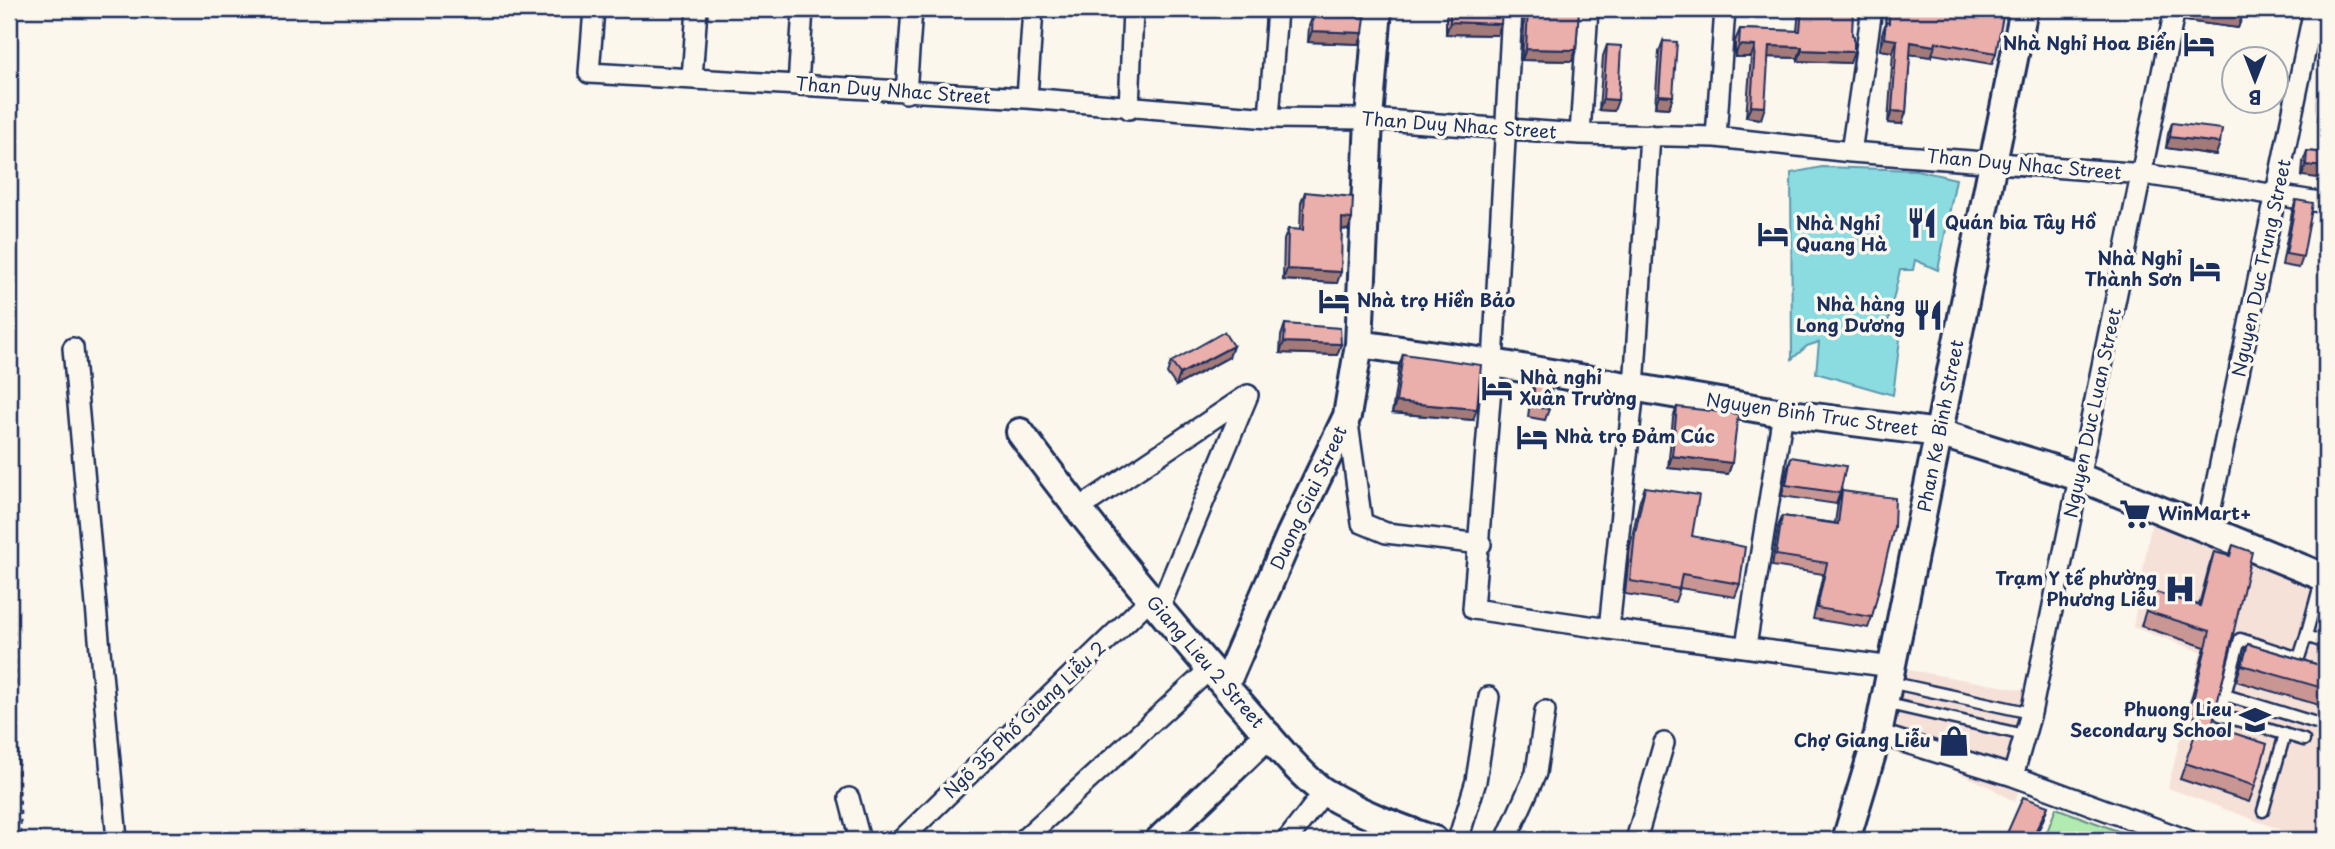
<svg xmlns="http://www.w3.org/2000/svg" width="2335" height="849" font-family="'Playpen Sans',sans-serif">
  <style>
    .built { fill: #f6e1d8 }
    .green { fill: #b1ebaf; stroke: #668d86; stroke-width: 2 }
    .water { fill: #8adce1; stroke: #5e97ad; stroke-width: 2 }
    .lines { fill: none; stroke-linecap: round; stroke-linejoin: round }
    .lane-casing { stroke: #1b2f5e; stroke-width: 15 }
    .street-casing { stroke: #1b2f5e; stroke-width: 24 }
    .secondary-casing { stroke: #1b2f5e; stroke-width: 32 }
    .path { stroke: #1b2f5e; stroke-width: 2.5; stroke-dasharray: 5 5; stroke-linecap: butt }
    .lane { stroke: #fbf7ec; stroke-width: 10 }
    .street { stroke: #fbf7ec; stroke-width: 19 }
    .secondary { stroke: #fbf7ec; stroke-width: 26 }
    .wall { fill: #c99693; stroke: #1b2f5e; stroke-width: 2 }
    .shaded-wall { fill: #a47a78; stroke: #1b2f5e; stroke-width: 2 }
    .building { fill: #eaaeab; stroke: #1b2f5e; stroke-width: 2 }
    .labels { text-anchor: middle; stroke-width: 7; stroke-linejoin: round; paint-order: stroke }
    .poi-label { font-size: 18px; font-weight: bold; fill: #1b2f5e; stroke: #fbf7ec; text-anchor: end }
    .street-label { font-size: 18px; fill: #1b2f5e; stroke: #fbf7ec }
  </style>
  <rect width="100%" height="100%" fill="#fbf7ec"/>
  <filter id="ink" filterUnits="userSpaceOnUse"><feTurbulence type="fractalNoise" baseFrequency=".0143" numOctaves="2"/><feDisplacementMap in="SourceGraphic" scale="14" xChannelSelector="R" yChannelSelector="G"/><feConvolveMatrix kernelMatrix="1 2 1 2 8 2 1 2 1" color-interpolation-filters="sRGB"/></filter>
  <g filter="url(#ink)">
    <path class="built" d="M2152 519 2326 579V824L2318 840H2308L2168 788 2201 652 2133 627Z
      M1892 667 2047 694 2015 802 1988 786 1950 769 1874 747Z"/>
    <path class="green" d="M2056 808 2142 840H2044Z"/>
    <path class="water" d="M1822 167 1916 170 1956 179 1938 270 1915 260 1913 270H1900L1887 326 1901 331 1893 395 1816 373 1819 342 1807 346 1792 359 1791 173Z"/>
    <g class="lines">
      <defs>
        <path id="lane" d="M2322 577 2306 636 2326 643
          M2306 636 2299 658 2240 639 2225 695 2326 726
          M1889 682 2031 713
          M2225 695 2220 715 2304 740
          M1884 703 2024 735
          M2263 811 2285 734"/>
        <path id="street" d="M594 9 589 73 1027 98 1269 118 1369 119 1580 134 1716 137 1851 152 2144 174 2326 203
          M1512 9 1493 363 1473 609 1609 629
          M692 78 697 9
          M798 85 803 9
          M906 93 912 9
          M1027 98 1033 9
          M1129 109 1133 9
          M1269 118 1277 9
          M1580 134 1588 9
          M1650 135 1634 388 1609 629 1892 667
          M1716 137 1725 9
          M1851 152 1872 9
          M73 348 117 840
          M1347 416 1362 523 1386 533 1481 544
          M1077 510 1248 395
          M2207 527 2314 9
          M1159 609 1248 395
          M1746 646 1783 413
          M1878 734 2013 776 2187 840
          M2013 776 2031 713 2175 9
          M849 798 860 840
          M901 840 1150 599
          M1023 840 1210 669
          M1287 840 1324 792
          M1458 840 1476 781 1489 697
          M1506 840 1536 773 1545 711
          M1636 840 1664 743"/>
        <path id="secondary" d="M1359 344 1493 363 1783 413 1939 433 2079 477 2326 578
          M1020 432C1088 525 1162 614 1238 701 1259 724 1301 778 1326 793 1359 813 1398 827 1434 840
          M1225 686 1290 535 1347 416 1359 344 1369 119 1378 9
          M1159 840 1268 735
          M1846 840 1878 734 2024 9"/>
      </defs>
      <use href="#lane" class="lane-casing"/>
      <use href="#street" class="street-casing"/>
      <use href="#secondary" class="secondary-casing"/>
      <path class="path" d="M9 490 21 840"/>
      <use href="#lane" class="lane"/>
      <use href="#street" class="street"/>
      <use href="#secondary" class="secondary"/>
    </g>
    <path class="wall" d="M1449 9H1502L1497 35 1446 34V17Z
      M1525 9H1579L1576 50 1572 61 1522 60Z
      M1799 9H1853L1850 63 1798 61V58L1768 57 1761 119 1746 117 1751 57H1735V41L1740 29 1797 31Z
      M1886 9H1970L1996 53 1992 64 1933 54 1931 57 1910 54 1906 112 1902 124 1888 123 1893 52 1880 50 1882 34 1885 25Z
      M2187 9H2243L2242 17 2238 28 2185 21Z
      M1313 15 1363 33 1359 44 1308 42 1309 26Z
      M1663 41 1673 96 1669 108 1655 107 1659 52Z
      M1607 45 1614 111 1599 110 1603 56Z
      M2326 51V121L2318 120Z
      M2172 123 2216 155 2166 148 2168 134Z
      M2307 151 2326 153 2302 176 2303 162Z
      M1305 192 1352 219 1348 230 1342 229 1337 283 1283 280 1284 240 1288 229 1300 230 1301 203Z
      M2296 200 2303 257 2299 268 2282 265 2292 212Z
      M1285 324 1341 344 1337 355 1280 353 1281 336Z
      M1233 346 1229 357 1176 386 1167 373 1171 362Z
      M1403 354 1473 420 1392 413 1399 366Z
      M1536 374 1549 409 1545 420 1528 417 1532 386Z
      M1677 407 1732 463 1728 474 1668 468 1673 418Z
      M1791 457 1840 493 1836 504 1782 496 1787 469Z
      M1645 487 1692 536 1740 584 1735 597 1680 588 1675 602 1625 594 1630 546 1640 500Z
      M1842 491 1872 617 1868 628 1813 619 1823 574 1772 566 1778 527 1782 516 1835 523 1838 502Z
      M2233 545 2212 726 2255 786 2249 802 2180 779 2201 718 2187 715 2205 647 2141 626 2152 591 2199 605 2209 567 2214 552 2229 556Z
      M2248 644 2326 667V707L2236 681Z"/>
    <path class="shaded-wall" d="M1604 9H1711L1709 16 1603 11Z
      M2190 9 2242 17 2238 28 2185 21Z
      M1450 22 1501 24 1497 35 1446 34Z
      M1312 31 1363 33 1359 44 1308 42Z
      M1884 38 1897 40 1893 52 1880 50Z
      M1911 42 1935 46 1931 57 1907 54Z
      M1739 45 1755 46 1751 57H1735Z
      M1769 46 1802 47 1798 58 1765 57Z
      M1526 49 1576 50 1572 61 1522 60Z
      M1802 50 1854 52 1850 63 1798 61Z
      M1659 95 1673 96 1669 108 1655 107Z
      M1603 99 1618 100 1614 111 1599 110Z
      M1751 106 1765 107 1761 119 1746 117Z
      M2322 109 2326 110V121L2318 120Z
      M1892 111 1906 112 1902 124 1888 123Z
      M2170 137 2220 143 2216 155 2166 148Z
      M2306 165 2326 167V179L2302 176Z
      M1342 218 1352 219 1348 230 1338 229Z
      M1287 269 1341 272 1337 283 1283 280Z
      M1284 342 1341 344 1337 355 1280 353Z
      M1233 346 1229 357 1176 386 1180 374Z
      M1396 402 1477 409 1473 420 1392 413Z
      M1672 456 1732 463 1728 474 1668 468Z
      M2048 806 2042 823 2033 840H2031Z"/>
    <path class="building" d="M1450 9H1502L1501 24 1450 22Z
      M1528 9H1579L1576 50 1526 49Z
      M1802 9H1853L1852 35 1854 36V52L1802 50V47L1769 46 1765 107 1751 106 1755 46 1739 45 1740 29 1800 31Z
      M1889 9H1970L2003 16 1996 53 1936 42 1935 46 1911 42 1906 112 1892 111 1897 40 1884 38 1886 22 1889 23Z
      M2190 9H2243L2242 17Z
      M1313 15 1365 17 1363 33 1312 31Z
      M1663 41 1677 42 1673 96 1659 95Z
      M1607 45 1621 46 1618 100 1603 99Z
      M2326 75V110L2322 109Z
      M2172 123 2222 129 2220 143 2170 137Z
      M2307 151 2326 153V167L2306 165Z
      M1305 192 1353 197 1352 219 1342 218 1341 272 1287 269 1288 229 1303 230Z
      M2296 200 2313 203 2303 257 2286 254Z
      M1285 324 1340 328 1341 344 1284 342Z
      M1224 332 1233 346 1180 374 1171 362Z
      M1403 354 1481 365 1477 409 1396 402Z
      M1536 374 1553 377 1549 409 1532 406Z
      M1677 407 1738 414 1732 463 1672 456Z
      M1791 457 1846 466 1840 493 1786 485Z
      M1645 487 1699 495 1692 536 1745 547 1740 584 1682 574 1679 589 1630 581 1635 533Z
      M1842 491 1895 498 1894 527 1872 617 1817 608 1827 563 1776 555 1782 516 1838 524Z
      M2233 545 2252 552 2212 726 2267 744 2255 786 2185 763 2206 703 2193 700 2210 631 2146 611 2152 591 2200 606 2214 552 2230 556Z
      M2248 644 2326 667V689L2242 665Z
      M2023 797 2048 806 2031 840H2004Z"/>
  </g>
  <defs>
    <symbol id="hotel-bare" viewBox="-9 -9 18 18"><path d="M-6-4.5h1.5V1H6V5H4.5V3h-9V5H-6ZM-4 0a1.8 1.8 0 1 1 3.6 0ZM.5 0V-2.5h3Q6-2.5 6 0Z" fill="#1b2f5e" stroke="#fbf7ec" stroke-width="2.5" paint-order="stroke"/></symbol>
    <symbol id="restaurant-bare" viewBox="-9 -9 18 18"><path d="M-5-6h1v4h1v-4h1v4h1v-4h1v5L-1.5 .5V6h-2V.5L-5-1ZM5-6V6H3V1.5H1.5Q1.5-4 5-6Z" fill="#1b2f5e" stroke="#fbf7ec" stroke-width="2.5" paint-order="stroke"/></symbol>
    <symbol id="supermarket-bare" viewBox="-9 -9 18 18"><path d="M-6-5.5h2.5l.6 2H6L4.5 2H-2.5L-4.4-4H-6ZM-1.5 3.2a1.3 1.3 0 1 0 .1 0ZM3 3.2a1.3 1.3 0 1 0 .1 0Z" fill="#1b2f5e" stroke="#fbf7ec" stroke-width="2.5" paint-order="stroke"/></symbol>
    <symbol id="hospital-bare" viewBox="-9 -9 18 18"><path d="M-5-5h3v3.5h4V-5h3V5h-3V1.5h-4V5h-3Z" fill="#1b2f5e" stroke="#fbf7ec" stroke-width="2.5" paint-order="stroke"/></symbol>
    <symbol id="school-bare" viewBox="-9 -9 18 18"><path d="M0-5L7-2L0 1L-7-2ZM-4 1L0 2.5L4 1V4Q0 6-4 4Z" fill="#1b2f5e" stroke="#fbf7ec" stroke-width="2.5" paint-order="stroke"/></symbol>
    <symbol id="shop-bare" viewBox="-9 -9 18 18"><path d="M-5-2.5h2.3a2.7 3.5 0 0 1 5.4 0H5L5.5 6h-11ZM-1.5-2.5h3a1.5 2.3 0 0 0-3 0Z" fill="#1b2f5e" stroke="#fbf7ec" stroke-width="2.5" paint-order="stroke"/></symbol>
  </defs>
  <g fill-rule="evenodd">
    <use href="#hotel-bare" x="2177" y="22" width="44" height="44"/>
    <use href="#restaurant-bare" x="1900" y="201" width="44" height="44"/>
    <use href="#hotel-bare" x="1751" y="212" width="44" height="44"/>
    <use href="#hotel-bare" x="2183" y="247" width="44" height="44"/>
    <use href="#hotel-bare" x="1312" y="279" width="44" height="44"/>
    <use href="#restaurant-bare" x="1906" y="293" width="44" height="44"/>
    <use href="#hotel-bare" x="1475" y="366" width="44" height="44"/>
    <use href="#hotel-bare" x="1510" y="415" width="44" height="44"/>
    <use href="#supermarket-bare" x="2113" y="492" width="44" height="44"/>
    <use href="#hospital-bare" x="2158" y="567" width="44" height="44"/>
    <use href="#school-bare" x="2233" y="698" width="44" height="44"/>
    <use href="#shop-bare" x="1932" y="719" width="44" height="44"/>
  </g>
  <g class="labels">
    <g class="poi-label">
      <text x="2176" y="50">Nhà Nghỉ Hoa Biển</text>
      <text x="1945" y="229" text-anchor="start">Quán bia Tây Hồ</text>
      <text x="1796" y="230" text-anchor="start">Nhà Nghỉ<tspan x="1796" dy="21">Quang Hà</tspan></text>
      <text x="2182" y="265">Nhà Nghỉ<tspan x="2182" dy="21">Thành Sơn</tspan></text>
      <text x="1357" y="307" text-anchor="start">Nhà trọ Hiền Bảo</text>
      <text x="1905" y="311">Nhà hàng<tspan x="1905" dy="21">Long Dương</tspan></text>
      <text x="1520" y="384" text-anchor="start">Nhà nghỉ<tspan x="1520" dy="21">Xuân Trường</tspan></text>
      <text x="1555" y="443" text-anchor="start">Nhà trọ Đảm Cúc</text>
      <text x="2158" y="520" text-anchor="start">WinMart+</text>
      <text x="2157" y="585">Trạm Y tế phường<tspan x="2157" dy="21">Phương Liễu</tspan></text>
      <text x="2232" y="716">Phuong Lieu<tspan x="2232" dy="21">Secondary School</tspan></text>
      <text x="1931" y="747">Chợ Giang Liễu</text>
    </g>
    <g class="street-label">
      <text transform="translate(893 91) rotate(4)" y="6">Than Duy Nhac Street</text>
      <text transform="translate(1459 126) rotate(4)" y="6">Than Duy Nhac Street</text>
      <text transform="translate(2024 165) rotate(5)" y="6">Than Duy Nhac Street</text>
      <text transform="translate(2262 268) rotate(-78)" y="6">Nguyen Duc Trung Street</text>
      <text transform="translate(2093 413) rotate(-78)" y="6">Nguyen Duc Luan Street</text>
      <text transform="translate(1812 415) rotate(8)" y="6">Nguyen Binh Truc Street</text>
      <text transform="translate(1941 426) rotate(-79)" y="6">Phan Ke Binh Street</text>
      <text transform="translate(1309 498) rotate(-65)" y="6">Duong Giai Street</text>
      <text transform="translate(1205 662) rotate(49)" y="6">Giang Lieu 2 Street</text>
      <text transform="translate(1025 720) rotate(-44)" y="6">Ngõ 35 Phố Giang Liễu 2</text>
    </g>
  </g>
  <rect width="2335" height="849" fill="none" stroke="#fbf7ec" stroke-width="35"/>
  <rect x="18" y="18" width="2300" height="814" fill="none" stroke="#1b2f5e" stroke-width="2.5" filter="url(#ink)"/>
  <g transform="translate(2255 80) rotate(180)"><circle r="33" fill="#fbf7ec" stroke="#a1a7b3" stroke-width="2"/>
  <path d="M0-5L12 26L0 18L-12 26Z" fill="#1b2f5e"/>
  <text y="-10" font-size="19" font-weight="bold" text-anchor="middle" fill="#1b2f5e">B</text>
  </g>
</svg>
